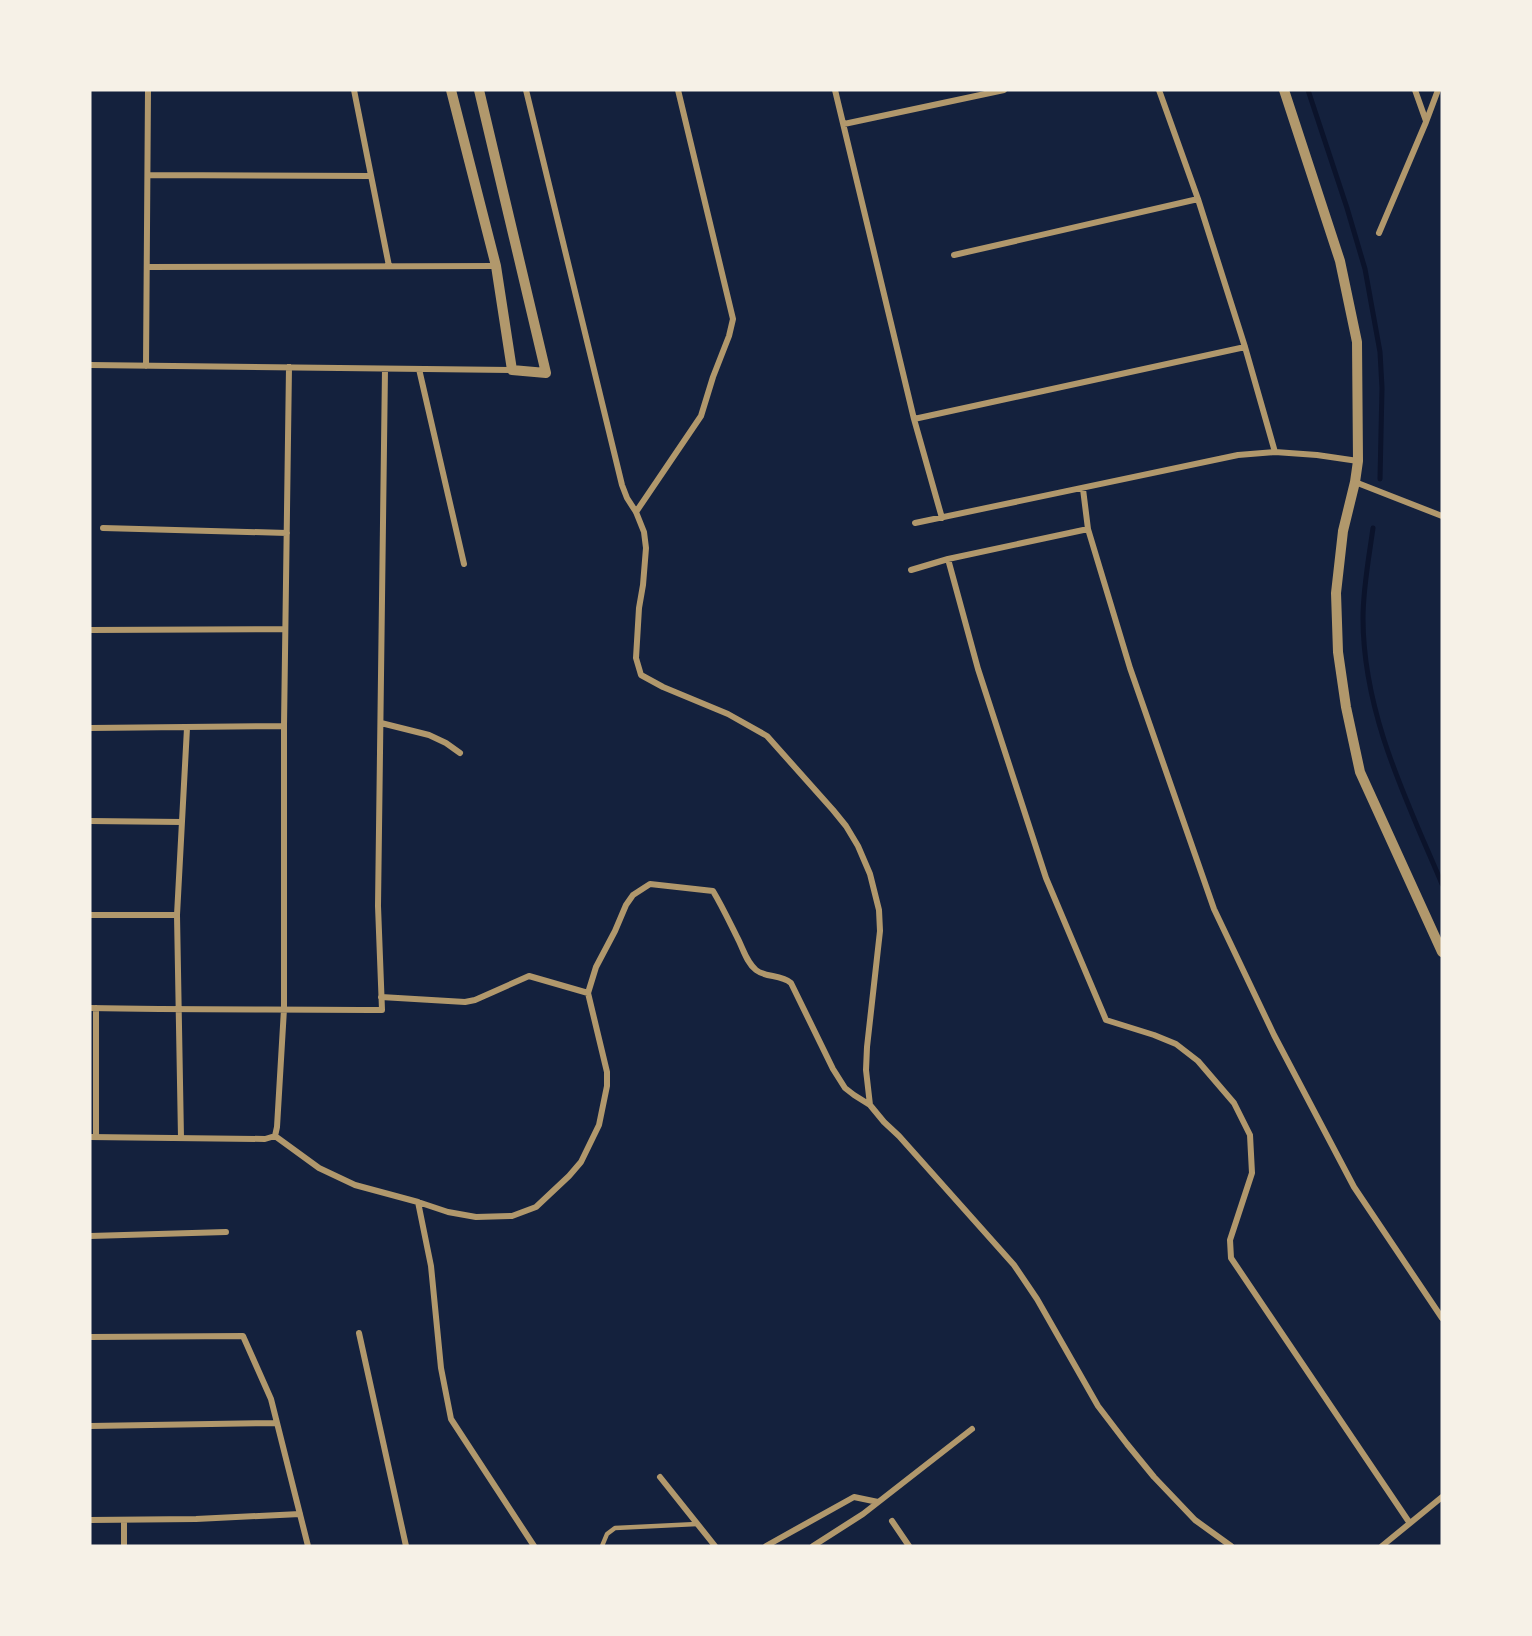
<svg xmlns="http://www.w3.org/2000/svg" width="1532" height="1636" font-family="Jost,sans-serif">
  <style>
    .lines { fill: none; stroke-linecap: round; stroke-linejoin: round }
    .stream { stroke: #0b132b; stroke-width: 5 }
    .service { stroke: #b1986c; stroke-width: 4.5 }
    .minor { stroke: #b1986c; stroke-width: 6 }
    .tertiary { stroke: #b1986c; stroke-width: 10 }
  </style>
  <rect width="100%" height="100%" fill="#14213d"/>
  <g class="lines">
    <path class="stream" d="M1308 90 1347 208 1365 269 1380 352 1382 388 1380 479
      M1373 528C1369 557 1363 588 1363 618 1363 713 1406 799 1442 884"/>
    <path class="service" d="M602 1546 607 1534 615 1528 697 1524"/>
    <path class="minor" d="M354 90 389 266
      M526 90 622 485 627 498 636 512 644 532 646 548 643 585 639 608 636 658 641 675 663 687 728 714 767 736 833 810 846 826 858 846 870 874 879 910 880 931 867 1047 866 1070 870 1105 884 1122 899 1136 1014 1265 1037 1299 1098 1406 1127 1444 1154 1477 1195 1520 1231 1546
      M835 90 914 419 942 518
      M1159 90 1198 199 1245 347 1275 452
      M1415 90 1426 121
      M844 124 1004 90
      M148 175 370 176
      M1379 233 1426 122 1438 90
      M954 255 1198 199
      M147 267 496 266
      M90 365 512 370
      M146 366 148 90
      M419 369 464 564
      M914 419 1245 347
      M1355 482 1442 516
      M1083 489 1088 529 1130 668 1214 909 1274 1035 1354 1187 1442 1318
      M636 512 701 416 713 377 729 336 733 319 678 90
      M915 523 1238 455 1275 452 1317 455 1358 461
      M103 528 287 533
      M948 559 978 669 1046 878 1106 1020 1154 1035 1176 1044 1198 1061 1234 1103 1250 1135 1252 1173 1230 1240 1231 1258 1409 1522
      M911 570 948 559 1088 529
      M90 630 285 629
      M381 723 429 735 446 743 460 753
      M90 728 284 726
      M90 821 182 822
      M90 915H177
      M381 997 465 1002 475 1000 529 976 588 993
      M90 1008C187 1010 285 1009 382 1010L378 906 385 369
      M96 1008V1137
      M275 1136 319 1168 355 1185 418 1202 448 1212 476 1217 512 1216 536 1207 569 1176 581 1162 599 1125 607 1086V1072L588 993 596 967 615 931 626 905 633 895 650 884 713 891C722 906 729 921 737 937 743 948 746 962 756 970 766 978 781 974 791 983L833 1069 845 1088 854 1095 870 1105
      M90 1137 265 1139 275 1136 277 1127 284 1009V726L289 367
      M181 1138 177 915 187 728
      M418 1202 431 1266 441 1368 451 1419 534 1546
      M90 1236 226 1232
      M359 1333 406 1546
      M90 1337 243 1336 271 1399 308 1546
      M90 1426 277 1423
      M660 1477 715 1546
      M90 1520 196 1519 300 1514
      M124 1520V1546
      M892 1521 909 1546
      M766 1546 854 1497 878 1502
      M813 1546 863 1514 972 1429
      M1382 1546 1442 1497"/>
    <path class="tertiary" d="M451 90 496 266 512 370 546 373 479 90
      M1284 90 1340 261 1357 342 1358 461 1355 482 1343 531 1336 593 1338 652 1346 707 1360 772 1442 952"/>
  </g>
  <rect width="1532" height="1636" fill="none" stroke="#f6f1e7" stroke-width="183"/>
</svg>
